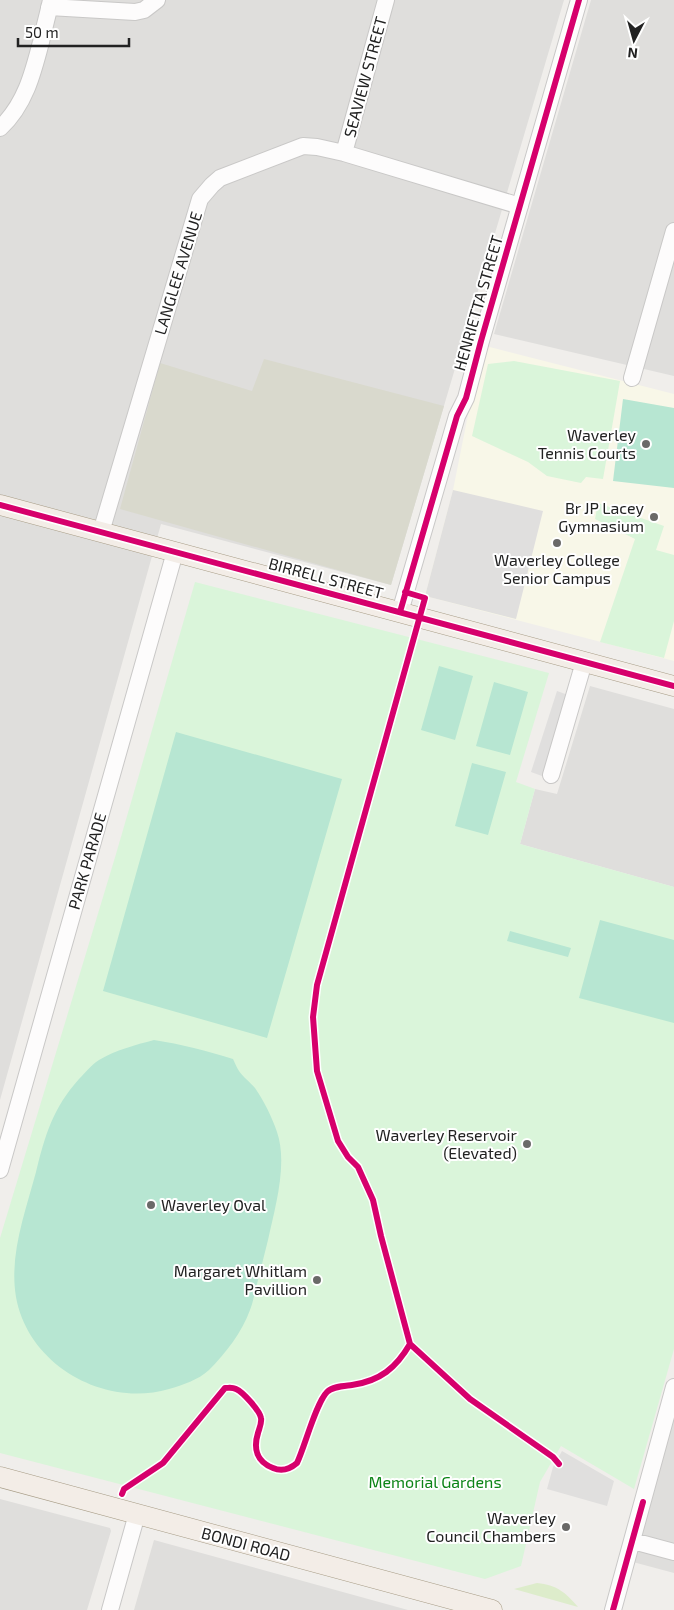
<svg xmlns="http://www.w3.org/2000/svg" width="674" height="1610" font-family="'Exo 2',sans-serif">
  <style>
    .residential { fill: #dfdedc }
    .education { fill: #f8f7e8 }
    .construction { fill: #d9d9cd }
    .grass { fill: #ddeccb }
    .park { fill: #daf5da }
    .pitch { fill: #b7e6d2 }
    .parking { fill: #e0dfde }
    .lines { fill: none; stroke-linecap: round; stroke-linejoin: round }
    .minor-casing { stroke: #c9c8c7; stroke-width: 18 }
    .major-casing { stroke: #a79c86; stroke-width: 21 }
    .minor { stroke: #fdfcfc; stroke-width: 16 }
    .major { stroke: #f3ede7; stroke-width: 20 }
    .cycleway-casing { stroke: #fff; stroke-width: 9 }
    .cycleway { stroke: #d6006c; stroke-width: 6 }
    .poi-dot { fill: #6a6968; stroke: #fff; stroke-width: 2 }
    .labels { text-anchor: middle; stroke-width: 4; stroke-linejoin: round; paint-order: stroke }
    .street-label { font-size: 16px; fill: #222; stroke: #fff }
    .poi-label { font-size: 16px; fill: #222; stroke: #fff; text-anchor: end }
    .park-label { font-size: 16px; fill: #0c8416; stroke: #fff }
  </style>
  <rect width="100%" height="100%" fill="#f0eeeb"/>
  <path class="residential" d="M0 0H564L391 585 161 524 0 1100Z
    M591 0H674V376L494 334Z
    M590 686 674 709V887L520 844 535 789 557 794Z
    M674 1412V1573L633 1562Z
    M0 1499 110 1528 111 1531 87 1610H0Z
    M154 1540 408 1610H134Z"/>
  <path class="education" d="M482 345 674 394V661L425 596 453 490Z"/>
  <path class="construction" d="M264 359 444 406 391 585 120 509 160 363 252 391Z"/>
  <path class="grass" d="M537 1583C557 1585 565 1592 578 1607L514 1589Z"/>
  <path class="park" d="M514 361 620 381 603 479 586 477 581 483 547 476 528 462 472 436 488 364Z
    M598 503 664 526 656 550 674 555V621L664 658 600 642 635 539 595 519Z
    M195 582 549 673 516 782 535 789 520 844 674 887V1349L634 1489 561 1446 540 1482 521 1566 485 1579 0 1453V1238L116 854Z"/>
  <path class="pitch" d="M623 399 674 408V488L613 481Z
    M439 666 473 676 455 740 421 730Z
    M494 682 528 692 510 755 476 746Z
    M176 732 342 779 267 1038 103 991Z
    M472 763 506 772 488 835 455 826Z
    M600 920 674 940V1023L579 998Z
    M510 931 571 948 568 957 507 941Z
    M154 1040C181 1044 207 1051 233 1059 235 1063 237 1068 239 1071 243 1077 250 1082 255 1088 264 1101 272 1117 277 1132 288 1164 275 1208 268 1240 264 1256 260 1272 256 1288 254 1295 253 1303 250 1310 242 1332 226 1353 209 1370 198 1380 183 1385 169 1389 104 1408 28 1365 16 1297 9 1255 25 1213 36 1172 45 1135 53 1108 79 1079 85 1073 91 1065 99 1060 116 1050 135 1045 154 1040Z"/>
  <path class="parking" d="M453 490 543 511 516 619 425 596Z
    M557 691 568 695 542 776 531 772Z
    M562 1451 614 1481 607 1506 547 1489 553 1467Z"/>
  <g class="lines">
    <defs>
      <path id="minor" d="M49 7 135 12 144 10 157 0
        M0 128C25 105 33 73 41 42 44 28 48 14 51 0
        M344 153 386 0
        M632 378 674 231
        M101 532 200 199 212 185 220 178 303 146 317 147 344 153 520 206
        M400 612 457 416 466 398 481 341 579 0
        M551 775 584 662
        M0 1170 175 552
        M633 1541 674 1552
        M110 1610 137 1514
        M613 1610 674 1387"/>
      <path id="major" d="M0 505 674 686
        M0 1477 492 1610"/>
    </defs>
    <use href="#minor" class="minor-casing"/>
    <use href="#major" class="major-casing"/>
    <use href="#minor" class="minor"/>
    <use href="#major" class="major"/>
    <defs>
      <path id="cycleway" d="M0 505 674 686
        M405 592 425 598 317 985 313 1017 317 1071 338 1141 348 1157 358 1167 373 1200 381 1236 410 1344 470 1399 553 1457 559 1464
        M400 612 457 416 466 398 481 341 579 0
        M122 1494 124 1489 163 1463 225 1388C229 1388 232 1387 236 1389 243 1392 260 1411 261 1418 262 1423 259 1429 258 1433 253 1449 257 1462 273 1468 282 1472 290 1469 297 1463 305 1446 316 1403 327 1392 333 1386 344 1386 352 1385 380 1381 396 1368 410 1344
        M613 1610 643 1502"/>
    </defs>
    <use href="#cycleway" class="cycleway-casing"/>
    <use href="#cycleway" class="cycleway"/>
  </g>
  <g class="poi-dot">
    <circle cx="646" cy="444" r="5"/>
    <circle cx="654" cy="517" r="5"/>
    <circle cx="557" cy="543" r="5"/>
    <circle cx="527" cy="1144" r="5"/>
    <circle cx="151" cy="1205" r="5"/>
    <circle cx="317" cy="1280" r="5"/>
    <circle cx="566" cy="1527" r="5"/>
  </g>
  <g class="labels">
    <g class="street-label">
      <text transform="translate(365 77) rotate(-75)" y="6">SEAVIEW STREET</text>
      <text transform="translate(178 273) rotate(-73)" y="6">LANGLEE AVENUE</text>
      <text transform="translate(478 303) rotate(-74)" y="6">HENRIETTA STREET</text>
      <text transform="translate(326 578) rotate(15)" y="6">BIRRELL STREET</text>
      <text transform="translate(87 861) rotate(-74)" y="6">PARK PARADE</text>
      <text transform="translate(246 1544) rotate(15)" y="6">BONDI ROAD</text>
    </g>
    <g class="poi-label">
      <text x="636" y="441">Waverley<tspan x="636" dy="18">Tennis Courts</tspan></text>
      <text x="644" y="514">Br JP Lacey<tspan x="644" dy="18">Gymnasium</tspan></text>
      <text x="557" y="566" text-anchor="middle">Waverley College<tspan x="557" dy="18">Senior Campus</tspan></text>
      <text x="517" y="1141">Waverley Reservoir<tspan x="517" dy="18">(Elevated)</tspan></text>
      <text x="161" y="1211" text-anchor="start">Waverley Oval</text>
      <text x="307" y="1277">Margaret Whitlam<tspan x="307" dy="18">Pavillion</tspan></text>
      <text x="556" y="1524">Waverley<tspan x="556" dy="18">Council Chambers</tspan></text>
    </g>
    <g class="park-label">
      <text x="435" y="1488">Memorial Gardens</text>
    </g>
  </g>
  <g transform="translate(634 40) rotate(186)" stroke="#ffffff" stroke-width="4" paint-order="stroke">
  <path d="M0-4L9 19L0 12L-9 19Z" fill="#222222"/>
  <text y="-8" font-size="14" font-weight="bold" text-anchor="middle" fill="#222222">N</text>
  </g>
  <path d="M18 38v8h111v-8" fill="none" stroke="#222222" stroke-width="2.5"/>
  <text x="25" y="38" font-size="15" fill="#222222" stroke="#ffffff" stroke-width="4" paint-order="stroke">50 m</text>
</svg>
